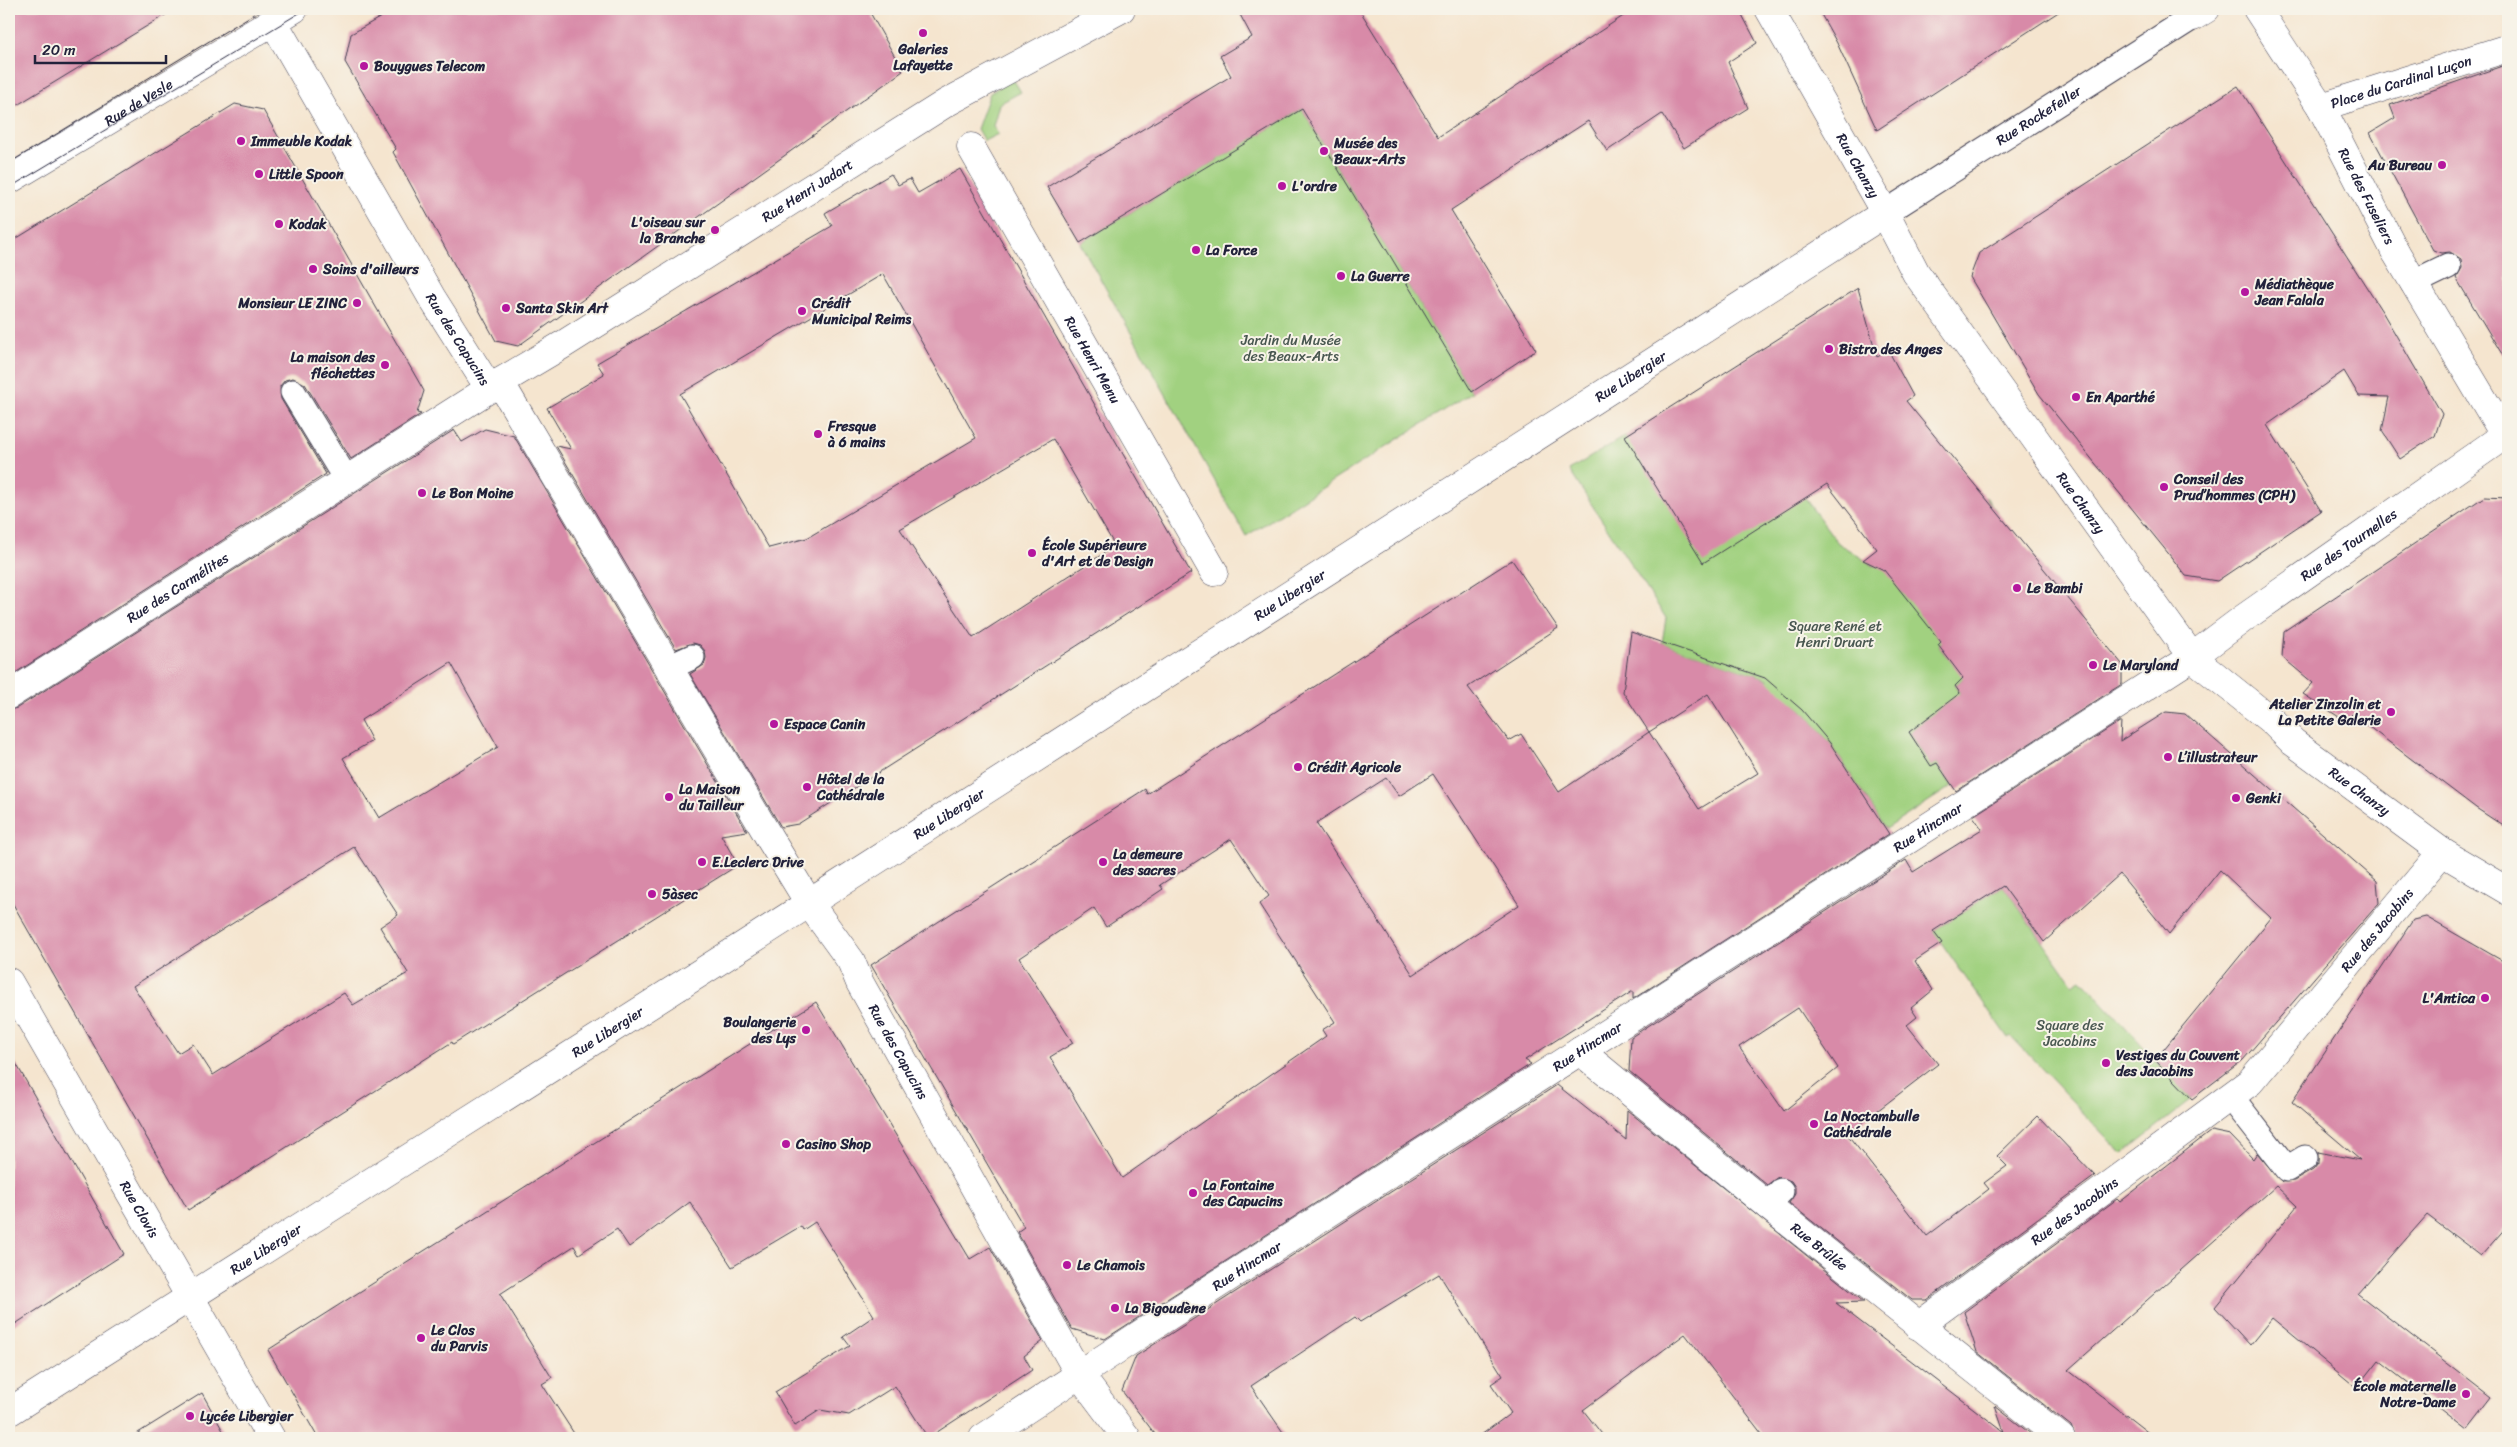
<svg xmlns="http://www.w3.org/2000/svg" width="2517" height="1447" font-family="Sriracha,sans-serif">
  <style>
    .green { fill: #a1d180; stroke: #627a5e }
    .building { fill: #d88aa8; fill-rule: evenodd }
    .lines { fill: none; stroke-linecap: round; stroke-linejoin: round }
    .service-casing { stroke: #423f51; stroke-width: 27 }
    .pedestrian-casing { stroke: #423f51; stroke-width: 29 }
    .minor-casing { stroke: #423f51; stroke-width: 29 }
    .tertiary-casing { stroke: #423f51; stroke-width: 29 }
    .service { stroke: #fff; stroke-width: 25 }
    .pedestrian { stroke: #fff; stroke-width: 28 }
    .minor { stroke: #fff; stroke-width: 28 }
    .tertiary { stroke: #fff; stroke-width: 28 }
    .tram { stroke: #22223b; stroke-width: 1 }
    .poi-dot { fill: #b5179e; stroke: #f7f3e8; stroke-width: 2 }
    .labels { text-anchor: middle; stroke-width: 4; stroke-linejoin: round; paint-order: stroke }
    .poi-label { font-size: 14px; font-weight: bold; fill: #22223b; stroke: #f7f3e8; text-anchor: start }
    .street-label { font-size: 14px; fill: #22223b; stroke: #f7f3e8 }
    .park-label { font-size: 14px; fill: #485750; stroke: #f7f3e8 }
  </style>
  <rect width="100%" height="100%" fill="#f7f3e8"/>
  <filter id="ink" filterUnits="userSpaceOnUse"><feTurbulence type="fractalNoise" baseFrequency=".02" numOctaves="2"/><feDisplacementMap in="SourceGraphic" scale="10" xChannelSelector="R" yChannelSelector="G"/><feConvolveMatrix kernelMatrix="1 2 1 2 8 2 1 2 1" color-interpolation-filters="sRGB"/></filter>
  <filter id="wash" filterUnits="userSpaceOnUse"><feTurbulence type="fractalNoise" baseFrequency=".0096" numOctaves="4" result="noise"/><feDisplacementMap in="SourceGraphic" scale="20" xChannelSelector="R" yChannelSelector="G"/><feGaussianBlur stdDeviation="1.12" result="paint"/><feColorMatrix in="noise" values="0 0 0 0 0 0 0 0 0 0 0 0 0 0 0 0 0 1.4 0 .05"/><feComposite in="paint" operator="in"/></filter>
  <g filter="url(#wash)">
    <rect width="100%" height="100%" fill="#f5e5cf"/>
    <path class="green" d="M1013 79 1021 92 999 104 993 126 998 134 984 141 977 129 990 93Z
      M1302 109 1472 392 1246 536 1080 243Z
      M1625 436 1803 496 1838 543 1874 566 1945 531 1986 497 1997 512 1900 590 1942 641 1938 646 1964 677 1955 686 1960 694 1909 732 1931 766 1937 763 1952 786 1886 829 1830 743 1802 710 1767 683 1768 679 1662 643 1666 618 1569 470Z
      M2003 886 2073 984 2081 979 2192 1099 2122 1154 2011 1036 2008 1038 1933 931Z"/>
    <g id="blocks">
      <path class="building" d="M9 9H175L9 110Z
        M395 9H868L903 71 518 346 496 341 393 152 396 149 345 62 351 34Z
        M1237 9H1359L1438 137 1634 9H1739L1757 43 1728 62 1748 108 1684 148 1662 114 1607 151 1588 121 1451 210 1536 350 1472 392 1302 109 1080 243 1047 187 1231 76 1220 56 1252 37Z
        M1818 9H2063L1877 130 1837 43Z
        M2508 64V364L2456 278 2462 268 2461 259 2450 252 2441 253 2433 250 2370 133 2395 118 2390 105Z
        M2238 86 2383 313 2442 414 2435 436 2400 459 2382 431 2389 397 2359 396 2344 371 2267 425 2321 511 2217 581 2186 576 2168 553 2039 394 1970 277 1979 253Z
        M235 104 263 110 424 391 417 413 421 414 351 459 305 384 293 378 285 380 280 386 281 399 326 474 9 677V243Z
        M960 169 1191 573 798 824 781 827 690 674 704 665 706 658 705 651 700 645 693 643 676 649 556 446 571 449 547 408 604 374 597 363 832 226 825 213 891 174 898 185 910 179 918 193ZM883 274 976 438 807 538 769 548 680 394ZM1053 439 1115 546 973 638 900 529Z
        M1858 288 1877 357 1887 348 1913 396 1906 401 2122 664V684L1956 791 1937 763 1931 766 1909 732 1960 693 1955 686 1963 678 1938 645 1941 642 1884 570 1863 560 1877 549 1827 484 1703 563 1625 436Z
        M485 429 514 436 747 831 721 835 738 865 453 1044 452 1042 188 1210 9 897V710L17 708 454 430 462 442ZM451 663 498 747 379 818 343 758 372 741 361 720ZM354 847 398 915 380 927 408 973 353 1005 344 993 213 1075 193 1044 178 1053 133 986Z
        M2484 497 2508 498V829L2476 808 2352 714 2347 722 2303 694 2313 683 2282 657 2284 631Z
        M1512 560 1558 628 1468 687 1509 741 1521 734 1559 792 1649 732 1623 692 1631 632 1765 678 1802 710 1830 743 1889 834 1633 999V991L1525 1060 1531 1064 1105 1339 1072 1329 1017 1232 1024 1227 871 965 1145 789 1147 794ZM1708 694 1758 773 1699 809 1649 732ZM1433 774 1519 905 1413 975 1316 823 1386 778 1399 796ZM1231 839 1269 896 1259 904 1335 1022 1322 1030 1326 1036 1122 1178 1050 1057 1073 1043 1019 958 1094 908 1106 927 1163 889 1160 885Z
        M2166 712 2185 714 2377 881 2379 903 2243 1060 2192 1099 2155 1060 2271 918 2220 870 2169 934 2120 874 2044 942 2003 886 1933 931 1942 943 1915 961 1933 990 1911 1008 1917 1017 1907 1025 1938 1064 1847 1134 1927 1236 1989 1189 1984 1183 2007 1166 1997 1156 2038 1116 2095 1176 1927 1300H1912L1789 1203 1795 1194V1187L1791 1181 1778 1177 1767 1185 1629 1071 1631 1037 1906 860 1913 872 1982 829 1973 816 2121 721 2120 741ZM1798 1008 1838 1068 1784 1111 1739 1047Z
        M2426 917 2508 964V1225L2481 1256 2427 1215 2358 1294 2492 1398 2468 1429 2379 1360 2357 1388 2272 1318 2250 1345 2215 1307 2297 1206 2276 1186 2068 1370 2155 1438H2076L2071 1426 1977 1352 1964 1312 2117 1199 2120 1202 2211 1131 2230 1135 2253 1159 2257 1153 2282 1182 2294 1181 2313 1170 2318 1164V1152L2360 1160 2292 1102 2413 920Z
        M816 1002 970 1259 990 1247 1043 1341 1024 1356 1032 1370 928 1438 895 1386 849 1415 820 1410 795 1426 775 1392 850 1346 843 1337 874 1316 815 1222 803 1230 801 1226 732 1267 690 1202 629 1247 617 1229 579 1254 574 1246 500 1294 552 1378 542 1384 577 1438H318L268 1350Z
        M9 1051 124 1254 9 1328Z
        M1557 1085 1626 1140 1627 1110 1864 1302 1836 1303 2004 1432 1995 1406 2036 1438H1765L1685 1334 1583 1410 1605 1438H1477L1511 1413 1491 1384 1503 1376 1439 1274 1360 1322 1355 1317 1251 1386 1287 1438H1158L1122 1391 1136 1356Z
        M202 1393 227 1438H130Z"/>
    </g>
  </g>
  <g filter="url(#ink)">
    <use href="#blocks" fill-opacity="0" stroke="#423f51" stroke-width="1"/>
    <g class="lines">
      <defs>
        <g id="service">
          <path id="s1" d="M1885 213 2193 17"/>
          <path d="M2413 283 2448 266"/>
          <path d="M293 392 346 479"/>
          <path d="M668 668 692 657"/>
          <path d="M2231 1097 2287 1169 2305 1158"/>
          <path d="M1767 1205 1781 1191"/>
        </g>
        <g id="pedestrian">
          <path id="s2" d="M2257 9 2321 107 2508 48"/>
          <path d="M2193 17 2206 9"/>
          <path id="s3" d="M2321 107 2395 251"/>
          <path id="s4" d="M971 147 1214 572"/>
          <path id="s5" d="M9 180 294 9"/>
        </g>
        <g id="minor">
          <path id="s6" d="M1769 9 1885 213 1916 273 2192 657 2273 722 2293 742 2442 852 2508 891"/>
          <path id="s7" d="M273 21 432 298 489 388"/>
          <path d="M2395 251 2508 441"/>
          <path id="s8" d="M500 382 564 344 946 103 1121 9"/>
          <path id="s9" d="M9 695 500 382 770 839 809 903 851 961 860 983 1079 1374 1127 1438"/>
          <path id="s10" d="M9 982 271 1438"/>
          <path id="s11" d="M1580 1051 1767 1205 2061 1438"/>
          <path id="s12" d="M1918 1326 2250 1082 2442 852"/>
          <path id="s13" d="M983 1438 1139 1335 2192 657 2244 618 2508 433"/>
        </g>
        <g id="tertiary">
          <path id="s14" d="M9 1412 744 945 1885 213"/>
        </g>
      </defs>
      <use href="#service" class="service-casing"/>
      <use href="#pedestrian" class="pedestrian-casing"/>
      <use href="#minor" class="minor-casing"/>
      <use href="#tertiary" class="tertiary-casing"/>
      <use href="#service" class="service"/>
      <use href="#pedestrian" class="pedestrian"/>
      <use href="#minor" class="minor"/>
      <use href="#tertiary" class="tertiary"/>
      <path class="tram" d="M9 163 262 9
        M9 188 306 9"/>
    </g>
  </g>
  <g class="poi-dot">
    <circle cx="923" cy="33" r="5"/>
    <circle cx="364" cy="66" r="5"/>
    <circle cx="241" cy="141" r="5"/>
    <circle cx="1324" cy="151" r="5"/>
    <circle cx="2442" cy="165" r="5"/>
    <circle cx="259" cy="174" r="5"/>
    <circle cx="1282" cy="186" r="5"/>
    <circle cx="279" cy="224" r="5"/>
    <circle cx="715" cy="230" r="5"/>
    <circle cx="1196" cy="250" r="5"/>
    <circle cx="313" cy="269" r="5"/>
    <circle cx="1341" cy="276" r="5"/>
    <circle cx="2245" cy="292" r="5"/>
    <circle cx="357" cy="303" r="5"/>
    <circle cx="506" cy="308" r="5"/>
    <circle cx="802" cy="311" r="5"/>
    <circle cx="1829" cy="349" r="5"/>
    <circle cx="385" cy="365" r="5"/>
    <circle cx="2076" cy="397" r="5"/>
    <circle cx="818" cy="434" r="5"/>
    <circle cx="2164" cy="487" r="5"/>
    <circle cx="422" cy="493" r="5"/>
    <circle cx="1032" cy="553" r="5"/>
    <circle cx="2017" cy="588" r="5"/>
    <circle cx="2093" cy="665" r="5"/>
    <circle cx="2391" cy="712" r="5"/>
    <circle cx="774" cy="724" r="5"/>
    <circle cx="2168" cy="757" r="5"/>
    <circle cx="1298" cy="767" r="5"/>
    <circle cx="807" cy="787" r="5"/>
    <circle cx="669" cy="797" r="5"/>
    <circle cx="2236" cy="798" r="5"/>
    <circle cx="702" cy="862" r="5"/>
    <circle cx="1103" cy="862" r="5"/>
    <circle cx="652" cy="894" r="5"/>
    <circle cx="2485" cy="998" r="5"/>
    <circle cx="806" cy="1030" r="5"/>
    <circle cx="2106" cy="1063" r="5"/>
    <circle cx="1814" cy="1124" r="5"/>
    <circle cx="786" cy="1144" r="5"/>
    <circle cx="1193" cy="1193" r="5"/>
    <circle cx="1067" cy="1265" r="5"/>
    <circle cx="1115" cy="1308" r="5"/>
    <circle cx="421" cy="1338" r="5"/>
    <circle cx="2466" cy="1394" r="5"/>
    <circle cx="190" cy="1416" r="5"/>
  </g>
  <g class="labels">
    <g class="poi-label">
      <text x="923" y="54" text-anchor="middle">Galeries<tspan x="923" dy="16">Lafayette</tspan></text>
      <text x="374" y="71">Bouygues Telecom</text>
      <text x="251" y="146">Immeuble Kodak</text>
      <text x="1334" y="148">Musée des<tspan x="1334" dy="16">Beaux-Arts</tspan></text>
      <text x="2432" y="170" text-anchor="end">Au Bureau</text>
      <text x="269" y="179">Little Spoon</text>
      <text x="1292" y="191">L'ordre</text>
      <text x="705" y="227" text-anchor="end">L'oiseau sur<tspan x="705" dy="16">la Branche</tspan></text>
      <text x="289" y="229">Kodak</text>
      <text x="1206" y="255">La Force</text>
      <text x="323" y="274">Soins d'ailleurs</text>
      <text x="1351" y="281">La Guerre</text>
      <text x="2255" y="289">Médiathèque<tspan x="2255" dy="16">Jean Falala</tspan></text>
      <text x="347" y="308" text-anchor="end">Monsieur LE ZINC</text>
      <text x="812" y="308">Crédit<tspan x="812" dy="16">Municipal Reims</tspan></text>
      <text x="516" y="313">Santa Skin Art</text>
      <text x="1839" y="354">Bistro des Anges</text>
      <text x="375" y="362" text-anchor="end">La maison des<tspan x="375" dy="16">fléchettes</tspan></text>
      <text x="2086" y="402">En Aparthé</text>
      <text x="828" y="431">Fresque<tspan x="828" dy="16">à 6 mains</tspan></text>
      <text x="2174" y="484">Conseil des<tspan x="2174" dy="16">Prud’hommes (CPH)</tspan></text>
      <text x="432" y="498">Le Bon Moine</text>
      <text x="1042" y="550">École Supérieure<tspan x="1042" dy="16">d'Art et de Design</tspan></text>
      <text x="2027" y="593">Le Bambi</text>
      <text x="2103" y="670">Le Maryland</text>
      <text x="2381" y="709" text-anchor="end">Atelier Zinzolin et<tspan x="2381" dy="16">La Petite Galerie</tspan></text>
      <text x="784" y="729">Espace Canin</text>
      <text x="2178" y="762">L’illustrateur</text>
      <text x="1308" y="772">Crédit Agricole</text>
      <text x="817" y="784">Hôtel de la<tspan x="817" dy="16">Cathédrale</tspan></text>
      <text x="679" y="794">La Maison<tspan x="679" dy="16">du Tailleur</tspan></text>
      <text x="2246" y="803">Genki</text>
      <text x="1113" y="859">La demeure<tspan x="1113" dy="16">des sacres</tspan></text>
      <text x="712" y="867">E.Leclerc Drive</text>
      <text x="662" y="899">5àsec</text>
      <text x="2475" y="1003" text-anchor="end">L'Antica</text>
      <text x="796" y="1027" text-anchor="end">Boulangerie<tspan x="796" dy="16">des Lys</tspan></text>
      <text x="2116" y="1060">Vestiges du Couvent<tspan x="2116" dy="16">des Jacobins</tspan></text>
      <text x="1824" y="1121">La Noctambulle<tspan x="1824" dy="16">Cathédrale</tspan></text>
      <text x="796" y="1149">Casino Shop</text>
      <text x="1203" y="1190">La Fontaine<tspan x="1203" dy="16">des Capucins</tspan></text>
      <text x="1077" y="1270">Le Chamois</text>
      <text x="1125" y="1313">La Bigoudène</text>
      <text x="431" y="1335">Le Clos<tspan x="431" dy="16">du Parvis</tspan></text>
      <text x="2456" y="1391" text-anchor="end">École maternelle<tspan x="2456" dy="16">Notre-Dame</tspan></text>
      <text x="200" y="1421">Lycée Libergier</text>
    </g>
    <g class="street-label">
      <text dy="5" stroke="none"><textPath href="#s2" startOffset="201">Place du Cardinal Luçon</textPath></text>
      <text dy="5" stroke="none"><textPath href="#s5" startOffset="151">Rue de Vesle</textPath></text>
      <text dy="5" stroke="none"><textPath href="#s1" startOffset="182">Rue Rockefeller</textPath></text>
      <text dy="5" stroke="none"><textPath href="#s6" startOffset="180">Rue Chanzy</textPath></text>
      <text dy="5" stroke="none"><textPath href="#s8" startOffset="362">Rue Henri Jadart</textPath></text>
      <text dy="5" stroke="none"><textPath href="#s3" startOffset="100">Rue des Fuseliers</textPath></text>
      <text dy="5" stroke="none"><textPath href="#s7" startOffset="368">Rue des Capucins</textPath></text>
      <text dy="5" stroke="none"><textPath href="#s4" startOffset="245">Rue Henri Menu</textPath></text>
      <text dy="5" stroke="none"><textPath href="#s14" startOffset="1924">Rue Libergier</textPath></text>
      <text dy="5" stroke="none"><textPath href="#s6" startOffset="585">Rue Chanzy</textPath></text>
      <text dy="5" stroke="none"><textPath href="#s13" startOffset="1632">Rue des Tournelles</textPath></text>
      <text dy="5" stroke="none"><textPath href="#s9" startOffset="200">Rue des Carmélites</textPath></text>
      <text dy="5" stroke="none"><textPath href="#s14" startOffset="1519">Rue Libergier</textPath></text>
      <text dy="5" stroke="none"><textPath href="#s6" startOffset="990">Rue Chanzy</textPath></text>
      <text dy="5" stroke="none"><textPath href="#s14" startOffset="1114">Rue Libergier</textPath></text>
      <text dy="5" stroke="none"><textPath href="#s13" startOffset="1125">Rue Hincmar</textPath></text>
      <text dy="5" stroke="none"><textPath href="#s12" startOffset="610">Rue des Jacobins</textPath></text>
      <text dy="5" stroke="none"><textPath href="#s14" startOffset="709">Rue Libergier</textPath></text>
      <text dy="5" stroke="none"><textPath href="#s13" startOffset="720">Rue Hincmar</textPath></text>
      <text dy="5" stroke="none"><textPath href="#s9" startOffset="1362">Rue des Capucins</textPath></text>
      <text dy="5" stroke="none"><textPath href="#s10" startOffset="262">Rue Clovis</textPath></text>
      <text dy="5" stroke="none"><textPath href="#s12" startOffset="194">Rue des Jacobins</textPath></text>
      <text dy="5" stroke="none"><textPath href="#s11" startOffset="309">Rue Brûlée</textPath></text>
      <text dy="5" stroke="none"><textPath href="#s14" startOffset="304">Rue Libergier</textPath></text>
      <text dy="5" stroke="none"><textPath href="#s13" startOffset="315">Rue Hincmar</textPath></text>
    </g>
    <g class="park-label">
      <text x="1291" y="345">Jardin du Musée<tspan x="1291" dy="16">des Beaux-Arts</tspan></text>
      <text x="1835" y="631">Square René et<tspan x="1835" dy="16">Henri Druart</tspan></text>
      <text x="2070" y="1030">Square des<tspan x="2070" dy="16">Jacobins</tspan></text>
    </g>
  </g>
  <rect width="2517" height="1447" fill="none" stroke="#f7f3e8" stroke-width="30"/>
  <path d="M35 55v8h131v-8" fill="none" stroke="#22223b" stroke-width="2.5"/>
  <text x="42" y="55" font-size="15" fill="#22223b" stroke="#f7f3e8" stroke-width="4" paint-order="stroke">20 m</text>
</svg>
